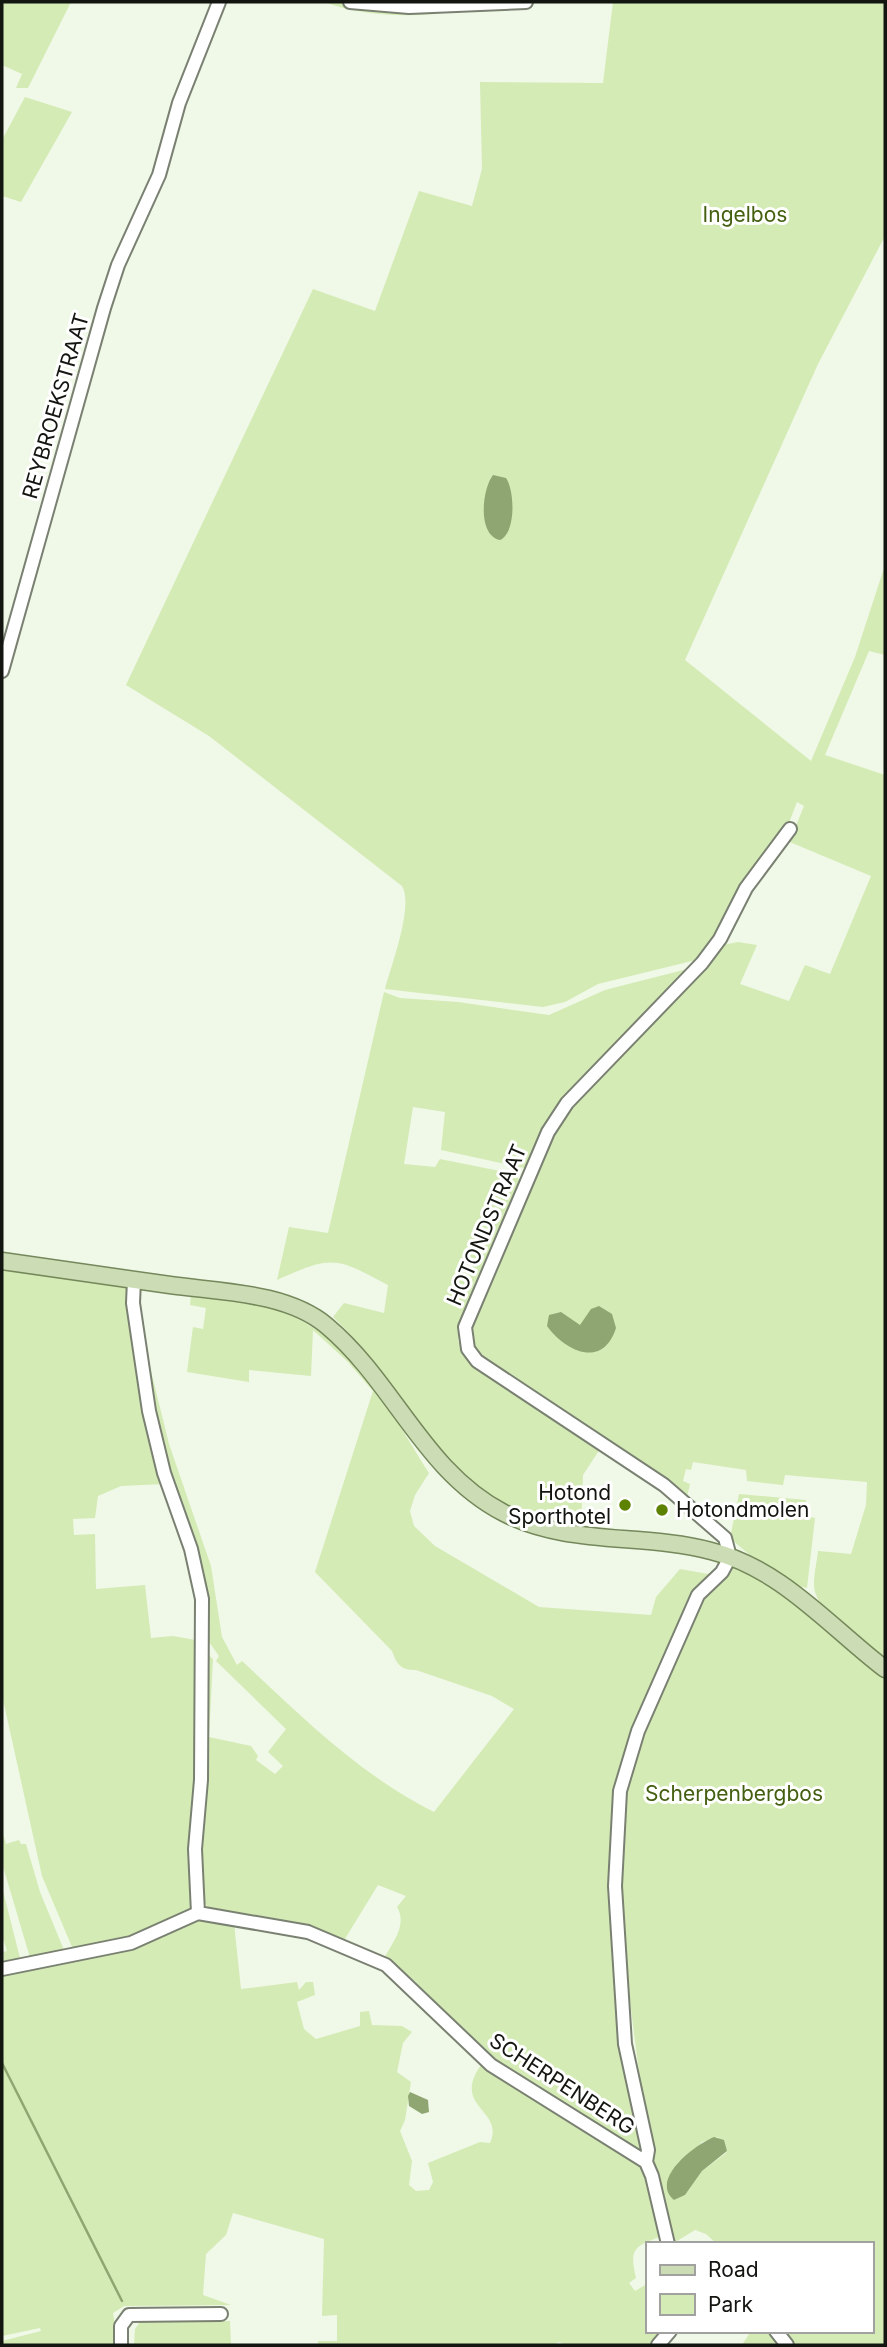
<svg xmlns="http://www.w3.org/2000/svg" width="887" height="2347" font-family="Inter,sans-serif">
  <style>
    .green { fill: #d4ebb5; fill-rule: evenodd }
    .water { fill: #90a672 }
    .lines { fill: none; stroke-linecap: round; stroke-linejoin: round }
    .stream { stroke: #90a672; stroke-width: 2.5 }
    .minor-casing { stroke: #7a8172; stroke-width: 16 }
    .major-casing { stroke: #75885b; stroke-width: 19 }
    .minor { stroke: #fff; stroke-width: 12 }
    .major { stroke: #ccddb5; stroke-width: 16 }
    .poi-dot { fill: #5d8200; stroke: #fff; stroke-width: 2.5 }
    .labels { text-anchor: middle; stroke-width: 6; stroke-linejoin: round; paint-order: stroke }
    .park-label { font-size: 21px; fill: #445f10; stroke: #fff }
    .street-label { font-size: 21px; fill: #131510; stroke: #fff }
    .poi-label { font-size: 21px; fill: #131510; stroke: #fff; text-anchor: end }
  </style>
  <rect width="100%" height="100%" fill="#f0f8e7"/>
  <path class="green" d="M2 2H71L28 88H16L22 74 2 65Z
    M324 2H421L437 11 436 14C398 17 360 15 324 2Z
    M613 2H885V236L818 364 685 660 811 761 855 657 885 565V655L869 651 825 755 885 775V1659C868 1645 823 1615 816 1595 811 1584 817 1563 818 1551L851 1554 866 1505 867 1482 785 1475 783 1485 747 1481 746 1470 693 1462 691 1470 686 1469 683 1481 690 1484 687 1497 498 1373 473 1351 469 1333 554 1132 566 1114 723 945 738 942 757 945 740 984 789 1001 805 965 830 974 871 876 785 840 793 833 804 806 797 802 787 828 700 959 598 984 565 1002 543 1007 385 989C391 966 414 906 402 886L209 736 126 685 313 289 375 311 419 191 472 206 482 169 480 82 603 83Z
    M25 97 72 112 21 202 2 196V140Z
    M695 967 591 1074 529 1169 441 1150 445 1112 413 1107 404 1164 435 1167 440 1159 515 1174 522 1184 463 1322 458 1341 468 1353 600 1449 583 1475 581 1527C449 1516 417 1396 333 1317L344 1303 384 1313 388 1285C335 1257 333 1255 277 1280L289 1227 328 1233 384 992 400 998 458 1002 549 1015 605 990Z
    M2 1268 129 1287 165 1484 121 1486 98 1496 95 1518 73 1519 74 1535 95 1534 96 1589 145 1585 151 1638 173 1636 201 1641 204 1651 213 1659 209 1737 251 1746 258 1756 256 1760 275 1774 283 1766 268 1752 286 1729 216 1661 219 1656 209 1642 146 1366 150 1367 169 1444 211 1566 222 1637 237 1665 242 1661C302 1717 360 1775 434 1812L514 1709 492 1696 416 1670C401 1670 397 1665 392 1651L315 1572 373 1391 348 1362 313 1330 311 1376 249 1370V1382L187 1372 193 1327 203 1329 206 1308 190 1305 191 1295C223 1300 257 1301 287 1314 356 1342 391 1413 429 1473L415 1495 410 1511 414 1526 435 1546 539 1607 651 1615 656 1597 680 1569 714 1575 724 1562C785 1585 835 1637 885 1678V2345H742L751 2331H871V2244H717L706 2234 695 2230 672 2244C647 2140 632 2035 623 1929L622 2020 617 2022 646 2151 642 2155 485 2056 444 2016 415 1981 383 1960C392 1943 408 1925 397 1907L406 1896 378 1885 343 1942 210 1910 203 1901C165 1934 123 1942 76 1950L72 1947 42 1876 2 1695ZM718 2137 727 2151 726 2153 702 2171 685 2195 674 2200 670 2196 697 2148 702 2142Z
    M739 1494 806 1500V1516L815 1518 807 1588 798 1586 752 1557 730 1538Z
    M2 1830 6 1844 19 1840 21 1844H26L40 1892 64 1950 31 1961 2 1863Z
    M2 1887 21 1962 2 1967V1952L7 1951 2 1935Z
    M201 1918 234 1923 241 1989 297 1982 299 1990 306 1982H313L315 1995 297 2002 304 2029 316 2039 360 2026V2012L369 2011 372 2025 402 2026 412 2032 403 2043 397 2072 411 2082 405 2120 400 2131 412 2161 409 2185 416 2191 429 2190 433 2182 428 2163 480 2142 490 2143C505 2109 451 2108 481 2065L644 2161 664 2235C637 2246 628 2246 636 2278L629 2283 635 2291 647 2284V2331H668L655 2345H565L559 2342 553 2345H318V2341H337V2315L322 2316 324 2239 233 2213 226 2235 206 2254 203 2295 231 2305 124 2306 113 2313 118 2345H2V2341L41 2331 40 2328 2 2336V1973L135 1947Z
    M230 2321 231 2345H134L135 2329 140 2322Z"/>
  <path class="water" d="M493 475 506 478C515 491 516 533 500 540 477 535 482 489 493 475Z
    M599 1306 612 1314 616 1328C603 1369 566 1352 547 1326L549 1315 561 1312 580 1325 591 1309Z
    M410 2092 428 2100 429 2112 422 2114 409 2106 408 2096Z
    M714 2137 724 2140 727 2151 702 2171 685 2195 674 2200C649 2179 696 2144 714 2137Z"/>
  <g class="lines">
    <path class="stream" d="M2 2063 122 2301"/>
    <defs>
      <path id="minor" d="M350 2 409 7 526 2
        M2 671 104 308 118 265 159 175 179 103 219 2
        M134 1280 133 1303 149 1411 164 1473 191 1549 202 1599 201 1780 195 1849 198 1913
        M2 1969 131 1943 198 1913 308 1932 386 1965 491 2065 646 2162 652 2176 668 2244
        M646 2162 648 2150 625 2044 615 1886 620 1791 638 1731 698 1595 722 1572 730 1557 725 1538 664 1485 477 1361 468 1349 465 1327 548 1132 567 1103 702 963 720 939 746 888 790 829
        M776 2331 787 2345
        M121 2345V2326L129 2315 221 2314
        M658 2345 670 2331"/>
      <path id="major" d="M2 1261C58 1269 114 1277 170 1285 219 1292 287 1292 327 1326 395 1383 423 1471 504 1513 567 1546 644 1533 711 1551 781 1568 830 1627 885 1669"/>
    </defs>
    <use href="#minor" class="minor-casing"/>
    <use href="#major" class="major-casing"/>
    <use href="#minor" class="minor"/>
    <use href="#major" class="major"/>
  </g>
  <g class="poi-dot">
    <circle cx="625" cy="1505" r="7"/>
    <circle cx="662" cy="1510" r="7"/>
  </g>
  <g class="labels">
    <g class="park-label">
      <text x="745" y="222">Ingelbos</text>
      <text x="734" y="1801">Scherpenbergbos</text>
    </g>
    <g class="street-label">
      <text transform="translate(56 406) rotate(-74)" y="7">REYBROEKSTRAAT</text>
      <text transform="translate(487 1225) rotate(-67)" y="7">HOTONDSTRAAT</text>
      <text transform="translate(562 2084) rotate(33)" y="7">SCHERPENBERG</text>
    </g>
    <g class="poi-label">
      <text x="611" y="1500">Hotond<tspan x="611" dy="24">Sporthotel</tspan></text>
      <text x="676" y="1517" text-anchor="start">Hotondmolen</text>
    </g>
  </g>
  <rect width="887" height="2347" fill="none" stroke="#131510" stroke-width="7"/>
  <rect x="646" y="2242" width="228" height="91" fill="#ffffff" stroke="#a1a19f" stroke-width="2"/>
  <rect x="660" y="2265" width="35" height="10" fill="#ccddb5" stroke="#a1a19f" stroke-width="2"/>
  <text x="708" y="2277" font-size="21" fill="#131510">Road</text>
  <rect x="660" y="2294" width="35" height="21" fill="#d4ebb5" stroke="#a1a19f" stroke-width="2"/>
  <text x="708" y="2312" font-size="21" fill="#131510">Park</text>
</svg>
